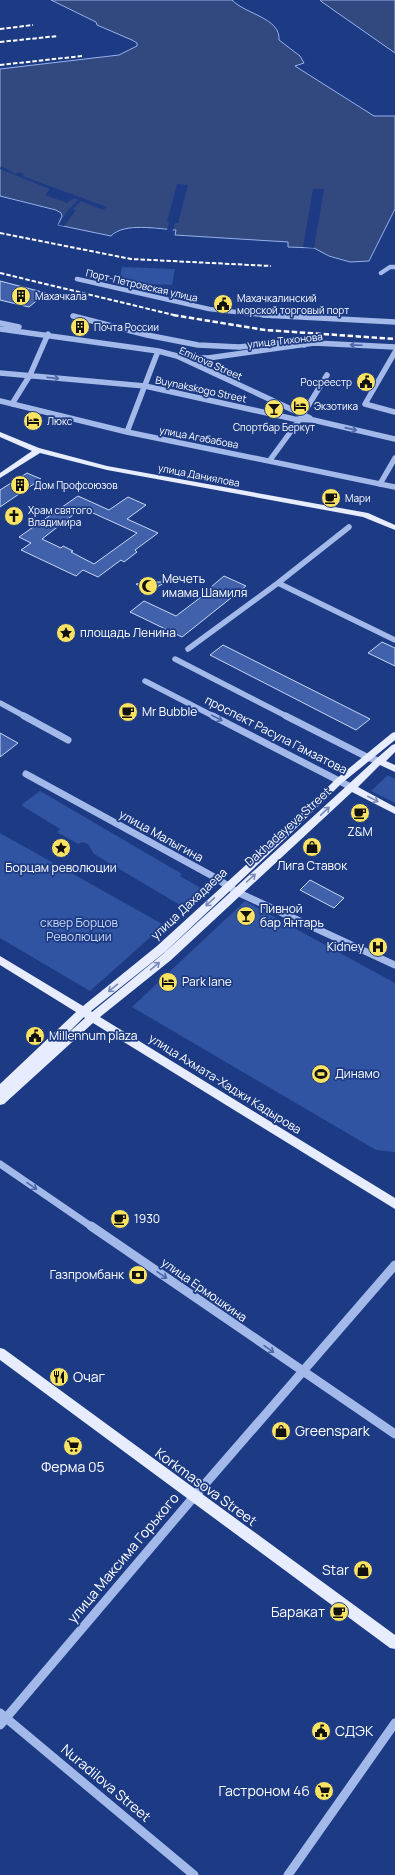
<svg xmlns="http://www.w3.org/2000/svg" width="395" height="1875" font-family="Manrope,sans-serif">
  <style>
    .green { fill: #3053a2 }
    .water { fill: #32497f; stroke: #96b2ec }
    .pier { fill: #1d3b84 }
    .building { fill: #4162aa; stroke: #c7d7f8; fill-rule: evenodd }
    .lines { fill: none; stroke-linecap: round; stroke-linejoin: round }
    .minor-far3 { stroke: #a3b9ea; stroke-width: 4.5 }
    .minor-far2 { stroke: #a3b9ea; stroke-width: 5.5 }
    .minor-far1 { stroke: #a3b9ea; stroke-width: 7 }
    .minor { stroke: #a3b9ea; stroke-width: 9 }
    .major { fill: #e7edfe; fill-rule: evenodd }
    .rail-far1 { stroke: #fff; stroke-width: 2; stroke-dasharray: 4.5 2; stroke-linecap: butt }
    .rail { stroke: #fff; stroke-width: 2.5; stroke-dasharray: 5.5 2.5; stroke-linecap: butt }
    .oneway { stroke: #4c67a8 }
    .oneway2 { stroke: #788bbb }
    .labels { text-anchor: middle; stroke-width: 3.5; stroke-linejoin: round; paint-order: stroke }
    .far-street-label { font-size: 10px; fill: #fff; stroke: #1d3b84 }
    .far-poi-label { font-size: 10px; fill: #fff; stroke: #1d3b84; text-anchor: start }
    .poi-label { font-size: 12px; fill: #fff; stroke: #1d3b84; text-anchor: start }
    .street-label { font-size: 12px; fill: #fff; stroke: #1d3b84 }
    .park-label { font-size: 12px; fill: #c7d7f8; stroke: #1d3b84 }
    .near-poi-label { font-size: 14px; fill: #fff; stroke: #1d3b84; text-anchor: start }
    .near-street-label { font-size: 14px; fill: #fff; stroke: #1d3b84 }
  </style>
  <rect width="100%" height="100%" fill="#1d3b84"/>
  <path class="green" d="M122 267 175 269 172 285 119 283Z
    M388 775 395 779V803L371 791Z
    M40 791 182 874 180 876 206 891 185 908 94 854 88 844 82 842 78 844 57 832 60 829 21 805Z
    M0 833 164 925 90 991 0 938Z
    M245 901 395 983V1152L376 1150 132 1007Z"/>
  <path class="water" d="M51 0H232C245 14 281 18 279 40L300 56 304 63 295 66 374 116H395V209L369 261 350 262 329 256 314 248 288 247V242L175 235 176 230C158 229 124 222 111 236L58 225 62 216 61 213 56 210 0 196V69L119 55 137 46V43L132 40 97 25 96 22Z
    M320 0H395V53L322 2Z"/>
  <path class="pier" d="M1 166 16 174 19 172 24 174 22 176 107 207 103 210 81 201 73 209 76 210 64 226 58 225 69 209 78 200 74 198 67 203 45 195 50 189 0 169Z
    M177 184 188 185 178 223H175L173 230H167L169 222H167Z
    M313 189H324L314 248 303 247Z"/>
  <path class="building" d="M0 281 46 293 29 307 0 300Z
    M27 473 41 479 0 507V490Z
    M78 496 109 510 128 497 146 505 127 519 158 533 135 550 137 552 124 562 121 560 98 577 83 570 76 576 21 550 31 543 19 537ZM82 508 137 533 94 564 71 552 73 551 63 546 61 548 42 539Z
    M224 576 246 586 182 637 130 612 144 601 176 616 213 588 211 587Z
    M147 582H166L148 592 136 584Z
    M382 642 395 648V666L368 653Z
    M223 645 370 719 356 730 210 655Z
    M0 733 18 743 0 757Z
    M310 880 344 898 334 908 300 890Z"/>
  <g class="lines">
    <path class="minor-far3" d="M381 273 390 267H395
      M77 279 209 309 273 316"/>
    <path class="minor-far2" d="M263 315 395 322
      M73 316 147 335 198 345 239 347 287 342 304 345
      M0 323 19 327
      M0 329 158 351 177 356 310 418
      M395 352 365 404 395 412
      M182 357 208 358 314 343 395 347
      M0 373 145 386 294 419 313 420 395 439
      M0 401 127 432 395 487
      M12 404 30 375 48 334
      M127 432 158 351
      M270 460 300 419 327 375
      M380 484 395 458
      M278 583 395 640
      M188 649 278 583 349 527
      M175 659 288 717
      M145 681 215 717
      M0 703 26 717"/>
    <path class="minor-far1" d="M24 716 68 740
      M213 716 351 787
      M286 716 367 757 379 761
      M26 774 216 878 237 892 395 965
      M0 1164 92 1227"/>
    <path class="minor" d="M91 1226 395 1434
      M0 1713 194 1875
      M0 1725 192 1499 395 1265
      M288 1875 395 1723"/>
    <path class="major" d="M0 432 39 448 107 466 368 513 395 525V530L363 517 107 470 40 453 0 478V473L32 451 0 437Z
      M395 732V740L342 783 289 835 165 952 91 1011 92 1012 163 954 376 759 392 745 395 744V752L386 761 395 765V772L380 765 358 787 395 807V814L352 792 171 960 100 1017 395 1198V1209L93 1023 4 1104 0 1105V1084L76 1012 0 965V956L83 1006 157 946 283 831 336 779 392 733ZM84 1017 85 1018 63 1038Z
      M0 1348 4 1349 395 1635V1649L390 1648 0 1360Z"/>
    <path class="rail-far1" d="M0 29 33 25
      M0 42 58 36
      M0 65 82 56
      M0 233 131 259 271 266
      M0 273 178 316"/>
    <path class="rail" d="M173 315 265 330 395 339"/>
  </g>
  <defs><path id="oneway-shaft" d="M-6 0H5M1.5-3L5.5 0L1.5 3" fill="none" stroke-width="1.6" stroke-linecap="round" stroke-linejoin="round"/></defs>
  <g class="oneway">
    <use href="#oneway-shaft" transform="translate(356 345) rotate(-178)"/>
    <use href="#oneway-shaft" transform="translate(53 378) rotate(6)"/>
    <use href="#oneway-shaft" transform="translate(351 429) rotate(13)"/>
    <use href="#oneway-shaft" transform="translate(217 718) rotate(27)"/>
    <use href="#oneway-shaft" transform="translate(32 1186) rotate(35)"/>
    <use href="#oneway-shaft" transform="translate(162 1275) rotate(35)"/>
    <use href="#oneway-shaft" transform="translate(269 1349) rotate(35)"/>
  </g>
  <g class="oneway2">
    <use href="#oneway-shaft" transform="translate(373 799) rotate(27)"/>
    <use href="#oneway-shaft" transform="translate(325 811) rotate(-43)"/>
    <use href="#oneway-shaft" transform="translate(251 878) rotate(-42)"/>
    <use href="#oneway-shaft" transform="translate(210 902) rotate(137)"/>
    <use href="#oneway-shaft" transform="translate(155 966) rotate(-40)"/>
    <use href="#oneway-shaft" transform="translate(113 988) rotate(141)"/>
  </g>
  <defs>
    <symbol id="building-disc" viewBox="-11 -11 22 22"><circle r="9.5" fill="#fae361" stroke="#1d3b84"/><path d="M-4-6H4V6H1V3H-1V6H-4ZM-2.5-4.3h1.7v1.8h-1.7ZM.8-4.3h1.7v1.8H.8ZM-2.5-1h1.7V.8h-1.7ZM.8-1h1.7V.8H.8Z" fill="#111"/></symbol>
    <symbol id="civic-disc" viewBox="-11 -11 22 22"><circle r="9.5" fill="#fae361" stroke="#1d3b84"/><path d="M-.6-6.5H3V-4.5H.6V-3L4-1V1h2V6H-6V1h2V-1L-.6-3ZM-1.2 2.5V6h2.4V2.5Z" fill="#111"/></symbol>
    <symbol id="hotel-disc" viewBox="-11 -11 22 22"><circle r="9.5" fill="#fae361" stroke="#1d3b84"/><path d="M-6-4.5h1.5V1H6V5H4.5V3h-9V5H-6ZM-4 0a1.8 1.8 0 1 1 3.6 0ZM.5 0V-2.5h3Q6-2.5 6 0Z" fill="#111"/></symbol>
    <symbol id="bar-disc" viewBox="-11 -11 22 22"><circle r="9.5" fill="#fae361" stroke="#1d3b84"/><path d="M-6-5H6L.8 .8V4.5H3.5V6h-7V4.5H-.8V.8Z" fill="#111"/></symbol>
    <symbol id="cafe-disc" viewBox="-11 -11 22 22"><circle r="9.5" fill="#fae361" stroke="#1d3b84"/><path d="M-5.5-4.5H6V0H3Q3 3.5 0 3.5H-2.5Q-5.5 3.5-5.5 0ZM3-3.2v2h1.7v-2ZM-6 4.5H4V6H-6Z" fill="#111"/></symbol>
    <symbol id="church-disc" viewBox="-11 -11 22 22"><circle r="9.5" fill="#fae361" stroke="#1d3b84"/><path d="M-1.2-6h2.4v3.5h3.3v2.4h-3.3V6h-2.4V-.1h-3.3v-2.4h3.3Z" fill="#111"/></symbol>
    <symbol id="mosque-disc" viewBox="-11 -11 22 22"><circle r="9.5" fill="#fae361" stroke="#1d3b84"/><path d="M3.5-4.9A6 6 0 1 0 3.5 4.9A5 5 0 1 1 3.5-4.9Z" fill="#111"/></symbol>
    <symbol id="sight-disc" viewBox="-11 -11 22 22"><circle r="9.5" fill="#fae361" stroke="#1d3b84"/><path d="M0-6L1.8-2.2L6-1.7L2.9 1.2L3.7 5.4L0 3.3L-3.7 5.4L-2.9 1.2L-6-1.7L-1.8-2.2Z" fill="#111"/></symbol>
    <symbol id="shop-disc" viewBox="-11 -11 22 22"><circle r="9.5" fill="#fae361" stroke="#1d3b84"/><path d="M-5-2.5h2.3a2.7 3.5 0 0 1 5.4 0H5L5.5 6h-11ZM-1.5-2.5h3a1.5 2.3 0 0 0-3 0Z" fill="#111"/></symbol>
    <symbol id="hospital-disc" viewBox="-11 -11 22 22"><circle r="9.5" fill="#fae361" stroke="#1d3b84"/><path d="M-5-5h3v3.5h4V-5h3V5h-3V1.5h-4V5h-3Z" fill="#111"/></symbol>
    <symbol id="stadium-disc" viewBox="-11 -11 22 22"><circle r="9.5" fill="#fae361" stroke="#1d3b84"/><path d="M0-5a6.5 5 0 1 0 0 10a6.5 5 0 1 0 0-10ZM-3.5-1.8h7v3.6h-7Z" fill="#111"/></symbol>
    <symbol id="bank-disc" viewBox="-11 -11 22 22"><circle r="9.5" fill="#fae361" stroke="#1d3b84"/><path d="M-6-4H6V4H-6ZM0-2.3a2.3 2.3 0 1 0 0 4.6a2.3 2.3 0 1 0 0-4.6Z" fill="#111"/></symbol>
    <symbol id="restaurant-disc" viewBox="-11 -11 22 22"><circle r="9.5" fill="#fae361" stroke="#1d3b84"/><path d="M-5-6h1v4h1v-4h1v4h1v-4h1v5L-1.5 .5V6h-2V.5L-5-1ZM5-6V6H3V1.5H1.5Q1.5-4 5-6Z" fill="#111"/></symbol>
    <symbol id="supermarket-disc" viewBox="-11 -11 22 22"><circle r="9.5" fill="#fae361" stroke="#1d3b84"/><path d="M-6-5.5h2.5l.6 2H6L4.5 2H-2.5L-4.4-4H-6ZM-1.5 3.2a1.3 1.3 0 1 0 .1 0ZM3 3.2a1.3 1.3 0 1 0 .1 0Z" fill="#111"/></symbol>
  </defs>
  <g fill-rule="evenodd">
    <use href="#building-disc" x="10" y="285" width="22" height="22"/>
    <use href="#civic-disc" x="212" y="293" width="22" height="22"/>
    <use href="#building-disc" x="69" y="316" width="22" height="22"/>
    <use href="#civic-disc" x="355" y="371" width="22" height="22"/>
    <use href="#hotel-disc" x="289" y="395" width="22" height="22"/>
    <use href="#bar-disc" x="263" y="398" width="22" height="22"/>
    <use href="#hotel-disc" x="22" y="410" width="22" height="22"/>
    <use href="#building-disc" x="9" y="474" width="22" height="22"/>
    <use href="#cafe-disc" x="320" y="487" width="22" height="22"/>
    <use href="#church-disc" x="3" y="505" width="22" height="22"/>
    <use href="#mosque-disc" x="137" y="575" width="22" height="22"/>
    <use href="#sight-disc" x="55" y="622" width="22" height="22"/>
    <use href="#cafe-disc" x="117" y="701" width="22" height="22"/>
    <use href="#cafe-disc" x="349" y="802" width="22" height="22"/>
    <use href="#shop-disc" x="301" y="836" width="22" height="22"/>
    <use href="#sight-disc" x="50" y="837" width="22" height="22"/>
    <use href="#bar-disc" x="235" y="905" width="22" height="22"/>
    <use href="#hospital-disc" x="367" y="936" width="22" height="22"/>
    <use href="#hotel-disc" x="157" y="971" width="22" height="22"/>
    <use href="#civic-disc" x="24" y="1025" width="22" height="22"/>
    <use href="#stadium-disc" x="310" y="1063" width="22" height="22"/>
    <use href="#cafe-disc" x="109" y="1208" width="22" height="22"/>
    <use href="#bank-disc" x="127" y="1264" width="22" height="22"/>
    <use href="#restaurant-disc" x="48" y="1366" width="22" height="22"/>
    <use href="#shop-disc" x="270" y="1420" width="22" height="22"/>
    <use href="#supermarket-disc" x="62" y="1435" width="22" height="22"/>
    <use href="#shop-disc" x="352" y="1559" width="22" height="22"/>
    <use href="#cafe-disc" x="328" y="1601" width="22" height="22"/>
    <use href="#civic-disc" x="310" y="1720" width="22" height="22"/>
    <use href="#supermarket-disc" x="313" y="1780" width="22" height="22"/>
  </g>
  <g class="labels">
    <g class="far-street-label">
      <text transform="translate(142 285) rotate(13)" y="4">Порт-Петровская улица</text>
      <text transform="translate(285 340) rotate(-6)" y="4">улица Тихонова</text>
      <text transform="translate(211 363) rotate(24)" y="4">Emirova Street</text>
      <text transform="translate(201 389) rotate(12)" y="4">Buynakskogo Street</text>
      <text transform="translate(199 437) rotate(11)" y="4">улица Агабабова</text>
      <text transform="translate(199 475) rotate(11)" y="4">улица Даниялова</text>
    </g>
    <g class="far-poi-label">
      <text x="35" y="300">Махачкала</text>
      <text x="237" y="302">Махачкалинский<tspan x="237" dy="12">морской торговый порт</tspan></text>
      <text x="94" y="331">Почта России</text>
      <text x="352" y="386" text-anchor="end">Росреестр</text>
      <text x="314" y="410">Экзотика</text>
      <text x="47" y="425">Люкс</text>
      <text x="274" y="431" text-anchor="middle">Спортбар Беркут</text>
      <text x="34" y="489">Дом Профсоюзов</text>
      <text x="345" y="502">Мари</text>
      <text x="28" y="514">Храм святого<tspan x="28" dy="12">Владимира</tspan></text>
    </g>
    <g class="poi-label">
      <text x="162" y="583">Мечеть<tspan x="162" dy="14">имама Шамиля</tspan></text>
      <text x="80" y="637">площадь Ленина</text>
      <text x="142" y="716">Mr Bubble</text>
      <text x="360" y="836" text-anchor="middle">Z&amp;M</text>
      <text x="312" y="870" text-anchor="middle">Лига Ставок</text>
      <text x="61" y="872" text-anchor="middle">Борцам революции</text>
      <text x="260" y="913">Пивной<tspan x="260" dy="14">бар Янтарь</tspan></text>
      <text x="364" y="951" text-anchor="end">Kidney</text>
      <text x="182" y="986">Park lane</text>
      <text x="49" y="1040">Millennum plaza</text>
      <text x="335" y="1078">Динамо</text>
      <text x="134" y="1223">1930</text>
      <text x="124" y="1279" text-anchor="end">Газпромбанк</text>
    </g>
    <g class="street-label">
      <text transform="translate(276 735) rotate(27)" y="4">проспект Расула Гамзатова</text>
      <text transform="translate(288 827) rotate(-42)" y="4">Dakhadayeva Street</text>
      <text transform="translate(161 836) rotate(29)" y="4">улица Малыгина</text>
      <text transform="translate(189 904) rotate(-43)" y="4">улица Дахадаева</text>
      <text transform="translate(225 1084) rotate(32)" y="4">улица Ахмата-Хаджи Кадырова</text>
      <text transform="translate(204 1290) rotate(35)" y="4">улица Ермошкина</text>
    </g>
    <g class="park-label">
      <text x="79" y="927">сквер Борцов<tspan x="79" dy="14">Революции</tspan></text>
    </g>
    <g class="near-poi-label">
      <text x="73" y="1382">Очаг</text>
      <text x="295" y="1436">Greenspark</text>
      <text x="73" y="1472" text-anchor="middle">Ферма 05</text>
      <text x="349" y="1575" text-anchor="end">Star</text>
      <text x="325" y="1617" text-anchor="end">Баракат</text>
      <text x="335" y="1736">СДЭК</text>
      <text x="310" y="1796" text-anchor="end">Гастроном 46</text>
    </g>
    <g class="near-street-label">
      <text transform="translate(206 1487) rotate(36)" y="5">Korkmasova Street</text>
      <text transform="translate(123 1558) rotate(-50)" y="5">улица Максима Горького</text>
      <text transform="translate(106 1783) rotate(40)" y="5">Nuradilova Street</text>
    </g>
  </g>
</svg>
